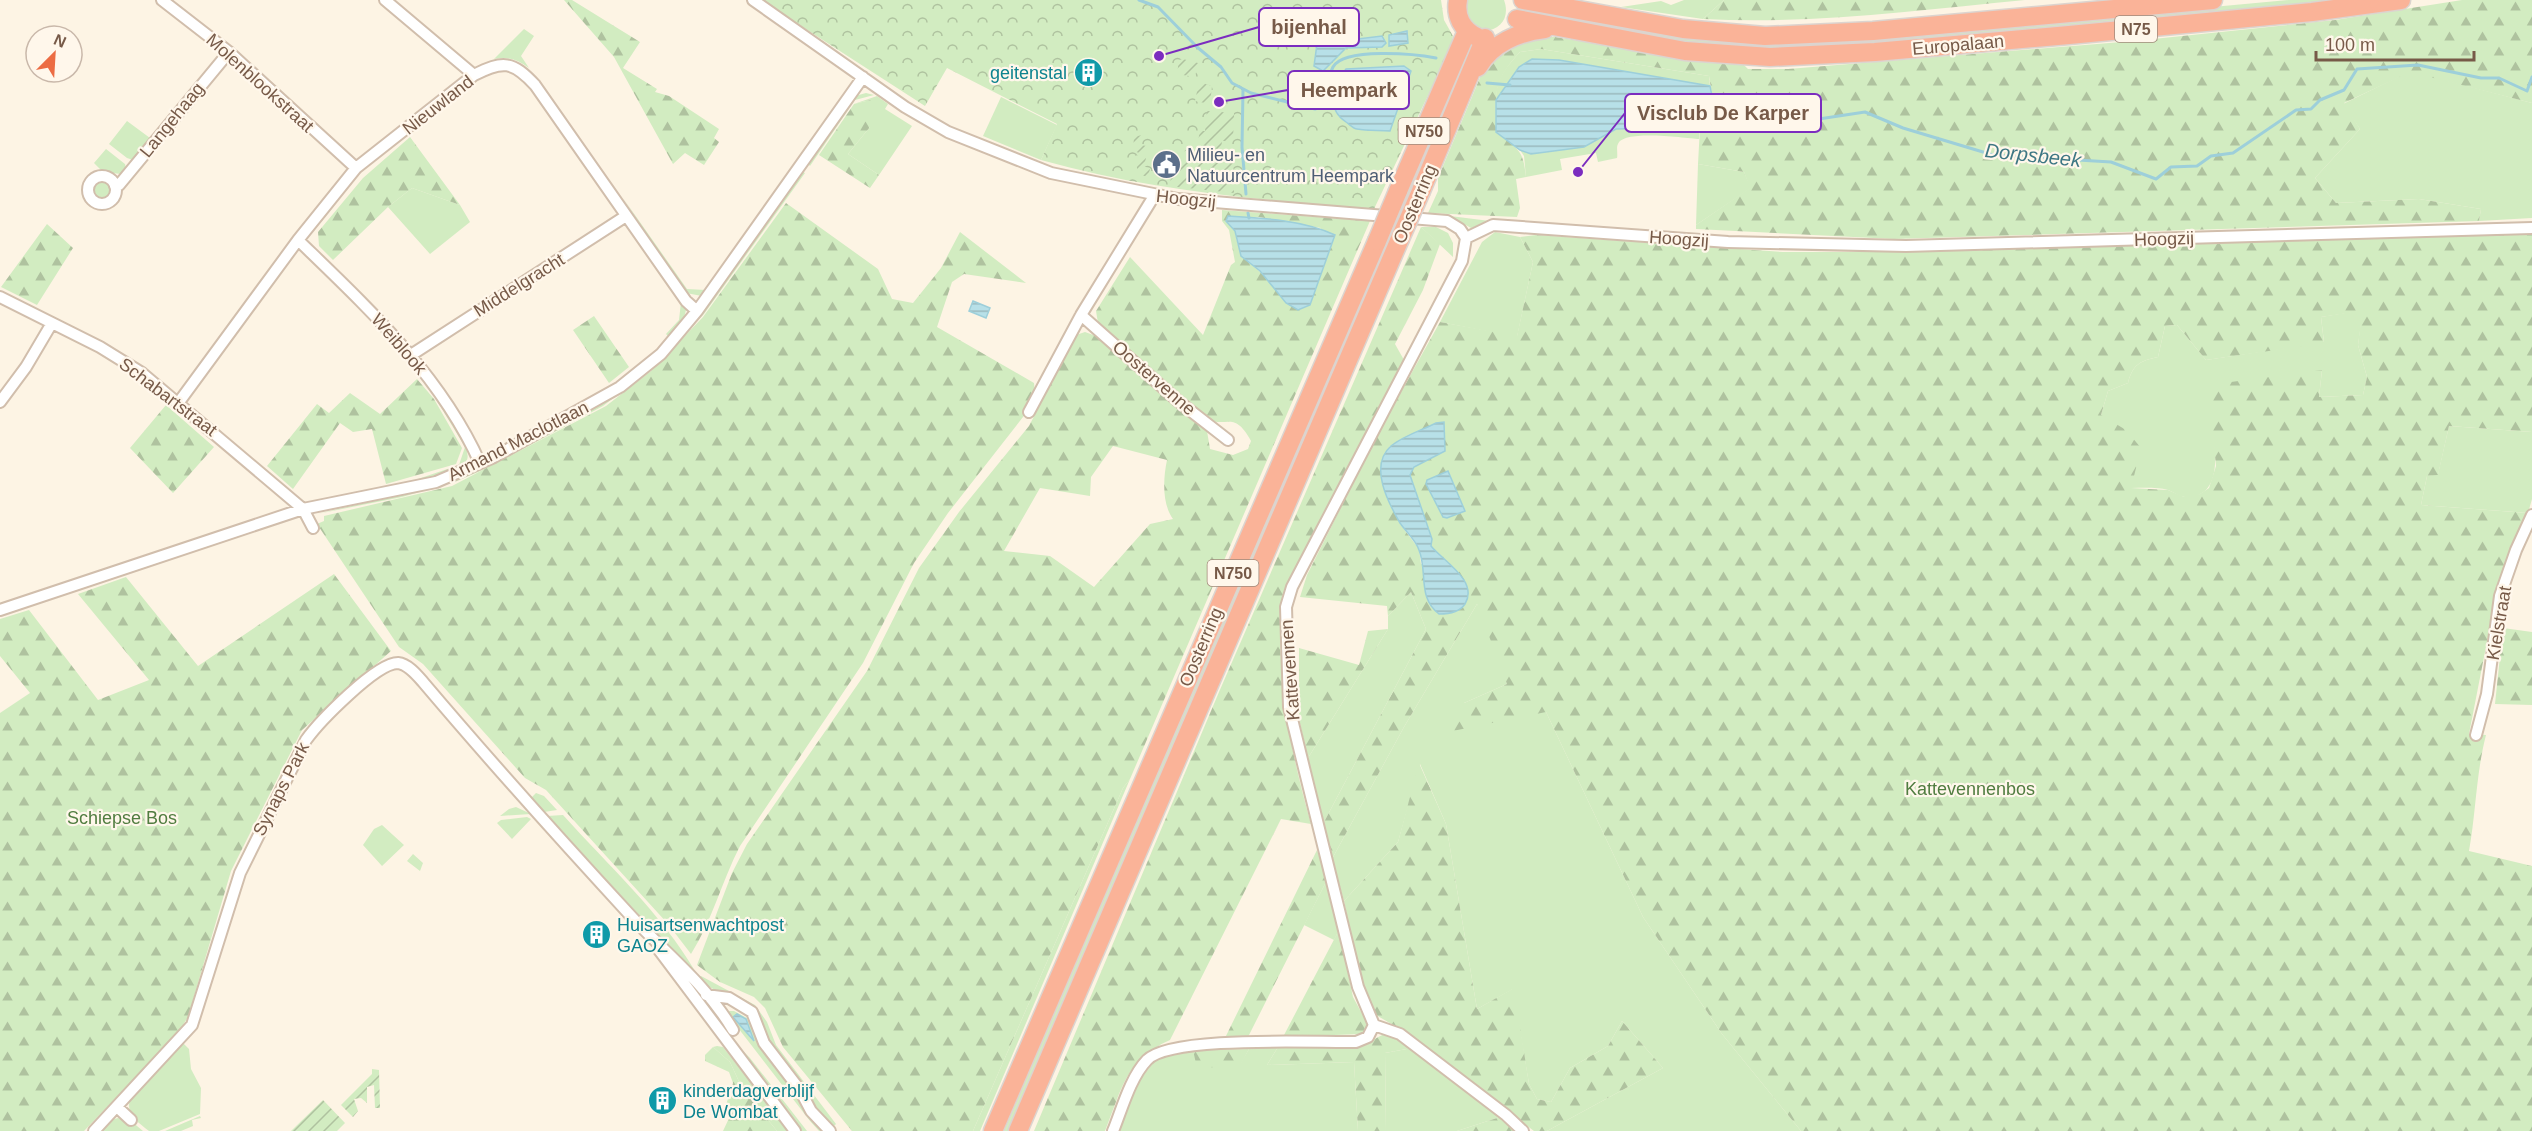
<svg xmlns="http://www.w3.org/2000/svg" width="2532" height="1131" font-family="Helvetica,sans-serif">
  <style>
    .grass { fill: #d2ecc1 }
    .forest { fill: url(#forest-firs); fill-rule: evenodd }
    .park { fill: url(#park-crowns) }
    .garden { fill: url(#garden-furrows) }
    .water { fill: url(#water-rules); stroke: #9dcfda; stroke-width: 1.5 }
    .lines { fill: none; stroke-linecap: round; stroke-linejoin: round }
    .stream { stroke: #9dcfda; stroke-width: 3 }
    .street-casing { stroke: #d1beac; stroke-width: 14 }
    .highway-casing { stroke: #dcd4cf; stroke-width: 21 }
    .street { stroke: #fff; stroke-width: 10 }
    .highway { stroke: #fab398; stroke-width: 18 }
    .highway-bridge-casing { stroke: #dcd4cf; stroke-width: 21; stroke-linecap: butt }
    .highway-bridge { stroke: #fab398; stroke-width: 18 }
    .labels { text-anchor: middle; stroke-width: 4.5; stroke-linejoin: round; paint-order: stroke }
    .shield { fill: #fff7eb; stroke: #a08979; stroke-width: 1.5 }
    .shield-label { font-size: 16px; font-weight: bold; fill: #775a48 }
    .street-label { font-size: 18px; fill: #775a48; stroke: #fff7eb }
    .culture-label { font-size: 18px; fill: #0d838f; stroke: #fff7eb; text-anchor: start }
    .service-label { font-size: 18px; fill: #4e5e75; stroke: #fff7eb; text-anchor: start }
    .park-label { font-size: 18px; fill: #517d40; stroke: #fff7eb }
    .water-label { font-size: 20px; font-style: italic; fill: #3e7784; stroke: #fff7eb }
    .leader { fill: none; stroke: #7b2cbf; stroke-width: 2 }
    .callout-dot { fill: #7b2cbf; stroke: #fff7eb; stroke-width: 2 }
    .callout { fill: #fff7eb; stroke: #7b2cbf; stroke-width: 2 }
    .callout-label { font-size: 20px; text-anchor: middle; font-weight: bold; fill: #775a48 }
  </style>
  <defs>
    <pattern id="forest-firs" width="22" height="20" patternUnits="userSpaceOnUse" patternTransform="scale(1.5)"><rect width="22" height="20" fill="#d2ecc1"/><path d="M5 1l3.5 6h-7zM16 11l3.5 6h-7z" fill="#afc29f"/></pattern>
    <pattern id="park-crowns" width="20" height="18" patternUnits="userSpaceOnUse" patternTransform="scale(1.5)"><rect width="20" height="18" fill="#d2ecc1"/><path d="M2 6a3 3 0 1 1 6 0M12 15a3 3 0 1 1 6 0" fill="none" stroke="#afc29f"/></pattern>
    <pattern id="garden-furrows" width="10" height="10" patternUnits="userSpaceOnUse" patternTransform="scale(1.5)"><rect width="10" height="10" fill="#d2ecc1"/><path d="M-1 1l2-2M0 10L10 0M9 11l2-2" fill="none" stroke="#afc29f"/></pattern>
    <pattern id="water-rules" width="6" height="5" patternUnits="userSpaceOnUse" patternTransform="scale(1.5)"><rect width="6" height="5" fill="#b7e0e8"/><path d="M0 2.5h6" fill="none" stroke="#9ab9be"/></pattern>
  </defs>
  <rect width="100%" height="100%" fill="#fdf4e4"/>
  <path class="grass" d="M1467 0H1504C1510 16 1502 30 1484 31L1469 23 1465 5Z
    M1684 0H1724L1703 19 1621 7 1661 1 1671 5Z
    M2289 0H2352L2286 9 1845 46 1750 49 1688 44 1525 15 1526 6 1687 35 2137 14Z
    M524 29 534 36 521 56 529 68C518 60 508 56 494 59Z
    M1466 47 1473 50 1011 1131H1004Z
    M1541 49 1709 76 1710 86 1559 60 1533 59 1519 67 1496 100C1496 79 1506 67 1520 52Z
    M2410 71 2532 103V218L2479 221 2481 209 2419 199 2336 203 2315 178 2360 129 2343 104Z
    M866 93 874 95 855 100 810 166 808 164 850 102 855 96Z
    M877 96 888 104 885 109 912 126 879 175 848 154 870 127V100L854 104Z
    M1001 97 1057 125 1041 160 983 136Z
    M127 121 150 138 133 160 127 158 109 144Z
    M1700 127 1699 139C1685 138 1623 129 1618 144 1616 147 1618 154 1617 158L1598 162 1596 153 1560 159 1562 170 1526 177 1524 156 1520 150 1531 154 1584 147 1616 129Z
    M106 149 125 164 126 169 121 174 103 172 94 163Z
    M1698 164 1744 172 1751 188 1696 225Z
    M803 172 805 173 704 314 650 370 603 406 492 466 455 482 402 497 317 514 421 490 461 477 603 403 634 381 700 314Z
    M92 191a10 10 0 1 1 20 0a10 10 0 1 1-20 0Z
    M412 188 460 205 470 222 430 254 388 207Z
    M623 198 687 289 706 290 702 296 686 293Z
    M1450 216 1490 221 1471 228Z
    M1421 227H1436L1448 233 1453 243V257Z
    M1495 232 1520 237 1533 262 1517 337 1440 322 1482 242Z
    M681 302 686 310 684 318 668 336 666 334 679 320Z
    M2363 310 2358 345 2367 377 2363 395 2319 397 2322 370 2213 418C2213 443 2227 498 2185 497 2179 497 2174 492 2168 490 2157 487 2143 488 2131 488L2101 415 2108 391 2128 383C2133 364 2140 361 2158 357L2165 326 2177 325 2206 360 2324 342 2321 317Z
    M408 361C421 376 478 445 466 462 457 477 388 487 370 490L415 480 459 465 465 447 428 386Z
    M2449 426 2532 432V499L2528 513 2421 505 2427 476 2438 474Z
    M1411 592 1426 629 1324 822 1308 758 1388 629V616Z
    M1477 604 1496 637 1507 684 1464 703 1546 712 1643 917 1722 1034 1801 1131H1547L1663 1068 1622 1021 1608 1046 1570 1068 1551 1102 1537 1099 1529 1084 1513 989 1477 1009 1446 824 1420 764 1398 842 1344 901 1332 859 1404 727Z
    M1130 779 980 1131H973L1123 788Z
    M536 793 544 796 557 810 544 812 530 799Z
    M516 807 531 814 500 816 509 809Z
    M563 815C608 865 661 913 695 971L694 974 547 816Z
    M527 817 531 819 512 839 497 823 501 820Z
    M382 825 404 845 382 866 363 845 374 829Z
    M413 854 423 863 420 871 407 861Z
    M1327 880 1339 930 1334 940 1304 925Z
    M701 976 755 1005 767 1022 776 1045 836 1124 831 1129C810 1105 783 1071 769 1042 763 1031 763 1019 754 1009 739 995 714 995 698 978Z
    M725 1011H734L747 1018 767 1058 826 1131H819L810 1121Z
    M729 1037 750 1058 807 1131H800L728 1038Z
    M183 1043 189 1049 191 1069 201 1088 200 1114 159 1131H149C137 1121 124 1114 131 1097Z
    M717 1046 723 1047 788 1131H777L742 1088 730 1062 713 1047Z
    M1278 1047 1267 1065 1354 1062 1358 1131H1118L1140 1080 1156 1059 1193 1050 1239 1066 1249 1049Z
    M1412 1048 1500 1117 1457 1131H1386L1385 1053Z
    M200 1116 201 1118 192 1120 193 1126 181 1131H165Z
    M118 1118 131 1121 143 1131H98L108 1121Z"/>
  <path class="forest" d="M564 0H572L640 42 623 68 657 89 655 92 669 96 719 129 714 138 719 142 704 165 685 153 673 164 614 57Z
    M1724 0H2025C1918 10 1811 25 1703 19Z
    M2462 0H2532V103L2410 72 2344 103 2360 129 2315 178 2336 203 2419 199 2481 209 2479 221 1894 239 1696 229V225L1750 188 1744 172 1698 164 1700 127 1713 101 1709 76 1541 49 1520 52C1492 82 1496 93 1496 132 1518 150 1523 148 1526 177L1516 179 1520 208 1517 217 1428 213 1438 191V178L1484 68 1492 59 1530 37H1555L1691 59 1743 64 1748 69H1788L2134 41 2335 20Z
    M870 100 876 103 870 127 848 154 879 175 870 188 819 155 854 104Z
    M410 137 460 205 412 188 388 207 333 260 319 246 318 232 363 178Z
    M786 203 878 269 892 299 913 303 941 268 960 232 1026 283 964 274 952 282 937 327 1034 383 1035 395 1023 417 948 513 914 563 863 663 740 846C722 881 712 921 691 954L668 924 546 790 525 778 423 664 399 647 317 524 324 521V516L452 486 606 406 651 371 703 317Z
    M1222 210 1370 221 1130 779 1123 788 973 1131H852L783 1047 765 1008 754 997 720 982 697 965 732 873 747 844 867 671 919 568 959 512 1029 426 1076 335 1085 332 1096 336 1207 431 1210 449 1233 455 1248 449 1251 441C1233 408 1225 431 1206 417 1168 388 1133 354 1098 323L1096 311 1130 257 1203 335 1231 265 1235 262 1229 230 1222 221ZM1259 217 1321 228 1271 283C1251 260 1240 264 1235 231L1249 218ZM1113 446 1167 460C1163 479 1162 504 1173 519L1150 524 1094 587 1050 556 1004 551 1040 488 1090 496 1091 477Z
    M47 224 73 248 37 305 1 287Z
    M1421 227 1440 244 1423 290 1395 344 1404 360 1282 597C1275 675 1290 749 1311 824L1281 819 1170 1040C1125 1060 1122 1089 1105 1131H1034L1219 692Z
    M2532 233V432L2449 426 2438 475 2427 476 2421 505 2528 513 2499 580 2469 734 2486 735C2476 774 2476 812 2469 851L2532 866V1131H1801L1722 1034 1643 917 1546 712 1438 734 1464 703 1507 684 1477 604 1404 727 1332 859 1324 822 1426 629 1411 592 1388 616 1387 606 1300 597 1307 575 1382 426 1440 322 1517 336 1533 262 1520 237 1536 235 1783 252H1902ZM2362 311 2358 345 2367 377 2363 395 2319 397 2322 370 2208 385 2216 466 2209 488 2200 494 2184 497 2168 490 2131 488 2141 448 2126 430 2101 415 2108 391 2128 383C2133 364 2140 361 2158 357L2165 326 2177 325 2206 360 2324 343 2321 317ZM1444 423 1445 451 1414 467 1410 475 1432 539 1431 546 1454 568 1421 564 1419 549 1400 524 1389 447Z
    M594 316 629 367 609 383 573 330Z
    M417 379 434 399 462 448 456 464 386 484 372 429 353 432 340 423 293 489 267 466 317 404 329 413 350 393 380 414Z
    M166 405 214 447 173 493 130 448Z
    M334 574 391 651 302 730 231 871 188 1017 178 1033 84 1131H0V713L30 693 0 656V619L29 610 98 700 149 680 78 594 126 577 198 666Z
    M2503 628 2532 632V705L2495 704Z
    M1388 629 1308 758 1299 719V648L1359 665 1368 631Z
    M1419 763 1446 824 1477 1009 1514 988 1529 1084 1537 1099 1551 1102 1570 1068 1608 1046 1622 1021 1663 1068 1547 1131H1534L1400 1029 1376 1015 1362 987 1344 901 1398 842Z
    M1317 850 1327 880 1247 1039 1225 1038Z
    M1339 930 1353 997 1367 1023 1366 1031 1361 1034 1283 1037Z
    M1386 1033 1394 1035 1412 1048 1385 1053 1386 1131H1358L1354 1062 1267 1065 1278 1047 1365 1044Z
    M713 1047 730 1062 742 1088 777 1131H723L731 1114 725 1108 733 1083 729 1072 705 1061V1055Z
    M1249 1049 1240 1066 1197 1068 1193 1050Z
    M1500 1117 1516 1131H1457Z"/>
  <path class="park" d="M761 0H1441L1444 20 1453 36 1451 47 1374 209C1261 200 1150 191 1041 160L1057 124 947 68 925 106Z"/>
  <path class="garden" d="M1183 59 1198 63 1195 77 1177 74 1179 60Z
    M1199 82 1212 86 1210 104 1195 101Z
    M1207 111 1234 113 1233 141H1222L1221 149 1202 148 1198 141 1200 131H1205Z
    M1142 135 1140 145 1147 146 1146 155 1133 151 1134 137Z
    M1185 150 1233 152 1234 193 1169 186 1176 160 1183 161Z
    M1135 155 1146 158 1144 166 1150 169 1148 177 1138 174Z
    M372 1069 379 1070 380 1108H375L374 1085 367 1087V1103L361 1098 354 1099 358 1111 353 1117 341 1105 372 1074Z
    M323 1100 345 1123 337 1131H291Z"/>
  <path class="water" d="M1407 31 1408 43 1389 46V35Z
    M1382 36 1386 43 1382 47 1346 48 1323 71 1314 66 1317 44Z
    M1532 59 1559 60 1710 86 1713 101 1700 127 1616 129 1584 147 1531 154 1520 150 1496 132V100L1519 67Z
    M1404 66 1411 71 1390 131C1380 130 1368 131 1357 129 1354 129 1349 124 1346 122 1326 109 1332 85 1346 69Z
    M1228 216C1262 218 1304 220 1335 235L1310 305 1298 310 1286 303 1260 271 1241 256 1235 231 1226 221Z
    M973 301 990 308 986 318 969 311Z
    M1444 422 1445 451 1414 467 1410 475 1432 539 1431 546C1443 561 1479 581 1465 604 1459 613 1448 614 1439 614 1417 597 1428 573 1419 550 1416 540 1406 532 1400 523 1389 504 1368 466 1391 446 1403 436 1422 430 1436 423Z
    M1448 471 1465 511 1447 518 1443 517 1426 484 1427 480Z
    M737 1014 746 1019 754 1041 733 1017Z"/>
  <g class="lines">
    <path class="stream" d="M1139 0 1158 7 1197 47 1221 67 1232 83 1251 93 1315 109 1321 107C1323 95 1327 79 1333 67 1344 47 1416 54 1436 58
      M1487 83 1510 85
      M1243 89 1242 147 1246 194
      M1710 104 1765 109 1799 122 1865 112 1903 128 1993 155 2111 162 2156 179 2171 167 2197 166 2211 156 2233 153 2296 110 2311 109 2320 100 2344 90 2357 69 2418 65 2481 78H2499L2527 91 2532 77
      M1248 213 1249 218"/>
    <defs>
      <path id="street" d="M162 0 229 52 356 168
        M385 0 474 75
        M753 0 905 107 948 132 1051 173 1178 199 1447 221 1460 229 1466 238
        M88 190a14 14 0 1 1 28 0a14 14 0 1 1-28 0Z
        M115 186 119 185 229 52
        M1466 238 1493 225 1728 242 1906 246 2532 228
        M1466 238 1462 261 1292 587 1286 607 1289 707 1358 987 1374 1025 1400 1034 1506 1115 1523 1131
        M298 240C367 307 440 374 480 463
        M0 297 100 347 142 373 303 509 313 528
        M1081 315 1178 401 1228 440
        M411 355 626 216
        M0 402 26 367 52 323
        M179 402 298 240 356 168 474 75C503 60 513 61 535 85L686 301 697 311
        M1029 412 1081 315 1154 196
        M0 610 303 509 436 482 494 457 620 387 661 354 697 311 863 77
        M2476 735 2487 694 2500 596 2516 550 2532 515
        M659 950 795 1131
        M706 995 729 998 752 1012 764 1043 800 1090 811 1111 830 1131
        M117 1107 131 1120
        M94 1131 192 1025 240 873 306 740C319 722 376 663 398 663 408 664 417 675 423 682 490 761 559 838 630 915 665 953 706 984 733 1030
        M1113 1131C1122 1109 1130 1078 1147 1060 1171 1035 1317 1043 1356 1042L1368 1037 1374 1025"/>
      <path id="highway" d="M1458 0C1455 16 1462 30 1477 37
        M1523 0 1683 29 1765 36 1873 31 2213 0
        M1517 19 1685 51 1770 57 1875 52 2069 35 2312 12 2401 0
        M1478 67C1492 43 1519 32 1545 29
        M1398 191 1467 31
        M1421 191 1485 38
        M993 1131 1377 241
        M1018 1131 1399 241"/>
    </defs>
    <use href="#street" class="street-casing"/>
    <use href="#highway" class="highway-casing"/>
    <use href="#street" class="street"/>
    <use href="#highway" class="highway"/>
    <defs>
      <path id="highway-bridge" d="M1377 241 1398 191
        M1399 241 1421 191"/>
    </defs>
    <use href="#highway-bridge" class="highway-bridge-casing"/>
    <use href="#highway-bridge" class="highway-bridge"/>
  </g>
  <defs>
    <symbol id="building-disc" viewBox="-11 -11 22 22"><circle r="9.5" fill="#0f9aa8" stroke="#fff7eb"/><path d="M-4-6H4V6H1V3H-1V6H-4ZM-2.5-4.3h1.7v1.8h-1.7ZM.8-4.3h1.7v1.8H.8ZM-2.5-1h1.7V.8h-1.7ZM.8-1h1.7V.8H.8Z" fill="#fff"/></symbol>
    <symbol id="civic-disc" viewBox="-11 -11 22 22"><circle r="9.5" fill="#5c6f8a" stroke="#fff7eb"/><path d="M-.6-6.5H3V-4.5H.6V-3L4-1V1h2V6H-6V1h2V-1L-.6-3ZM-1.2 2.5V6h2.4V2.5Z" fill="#fff"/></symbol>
  </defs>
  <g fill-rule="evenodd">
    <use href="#building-disc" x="1072" y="56" width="33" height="33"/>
    <use href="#civic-disc" x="1150" y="148" width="33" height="33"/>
    <use href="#building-disc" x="580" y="918" width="33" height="33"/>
    <use href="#building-disc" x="646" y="1084" width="33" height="33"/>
  </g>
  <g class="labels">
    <g class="shield">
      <rect x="2115" y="16" width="42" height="26" rx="4.5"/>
      <rect x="1398.5" y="118" width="51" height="26" rx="4.5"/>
      <rect x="1207.5" y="560" width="51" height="26" rx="4.5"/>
    </g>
    <g class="shield-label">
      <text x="2136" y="35">N75</text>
      <text x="1424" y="137">N750</text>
      <text x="1233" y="579">N750</text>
    </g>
    <g class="street-label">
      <text transform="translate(1958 45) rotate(-5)" y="6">Europalaan</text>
      <text transform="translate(260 83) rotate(42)" y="6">Molenblookstraat</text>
      <text transform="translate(438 105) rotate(-38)" y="6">Nieuwland</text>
      <text transform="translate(172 120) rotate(-51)" y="6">Langehaag</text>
      <text transform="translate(1186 199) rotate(6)" y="6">Hoogzij</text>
      <text transform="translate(1415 204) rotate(-67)" y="6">Oosterring</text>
      <text transform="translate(1679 239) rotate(4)" y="6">Hoogzij</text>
      <text transform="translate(2164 239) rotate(-2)" y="6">Hoogzij</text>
      <text transform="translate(519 285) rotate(-32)" y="6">Middelgracht</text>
      <text transform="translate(399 344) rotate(49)" y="6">Weiblook</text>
      <text transform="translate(1154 378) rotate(41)" y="6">Oostervenne</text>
      <text transform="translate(168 397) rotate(37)" y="6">Schabartstraat</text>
      <text transform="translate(518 441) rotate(-27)" y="6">Armand Maclotlaan</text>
      <text transform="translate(2499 623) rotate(-80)" y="6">Kielstraat</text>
      <text transform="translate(1201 647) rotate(-67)" y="6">Oosterring</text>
      <text transform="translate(1290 670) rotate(-94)" y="6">Kattevennen</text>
      <text transform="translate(281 789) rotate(-63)" y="6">Synaps Park</text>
    </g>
    <g class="culture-label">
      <text x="1067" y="79" text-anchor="end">geitenstal</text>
      <text x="617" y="931">Huisartsenwachtpost<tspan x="617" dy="21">GAOZ</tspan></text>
      <text x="683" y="1097">kinderdagverblijf<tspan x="683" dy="21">De Wombat</tspan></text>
    </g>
    <g class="service-label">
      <text x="1187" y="161">Milieu- en<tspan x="1187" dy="21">Natuurcentrum Heempark</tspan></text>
    </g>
    <g class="park-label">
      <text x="1970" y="795">Kattevennenbos</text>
      <text x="122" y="824">Schiepse Bos</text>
    </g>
    <g class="water-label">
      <text transform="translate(2033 155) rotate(6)" y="7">Dorpsbeek</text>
    </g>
  </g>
  <path class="leader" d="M1159 56L1259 27M1219 102L1288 90M1578 172L1625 113"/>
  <g class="callout-dot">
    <circle cx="1159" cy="56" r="6"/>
    <circle cx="1219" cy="102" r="6"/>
    <circle cx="1578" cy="172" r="6"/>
  </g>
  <g class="callout">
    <rect x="1259" y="8" width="100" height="38" rx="6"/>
    <rect x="1288" y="71" width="121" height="38" rx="6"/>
    <rect x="1625" y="94" width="196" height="38" rx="6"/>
  </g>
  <g class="callout-label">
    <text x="1309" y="34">bijenhal</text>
    <text x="1349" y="97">Heempark</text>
    <text x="1723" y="120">Visclub De Karper</text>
  </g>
  <g transform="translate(54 54) rotate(24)"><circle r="28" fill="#fff7eb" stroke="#c9b8aa" stroke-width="1.5"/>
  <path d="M0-4.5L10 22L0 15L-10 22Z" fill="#ec6c43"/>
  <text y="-9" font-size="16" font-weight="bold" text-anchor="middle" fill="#775a48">N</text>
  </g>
  <path d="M2316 51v9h158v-9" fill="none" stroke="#775a48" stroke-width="3"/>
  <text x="2325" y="51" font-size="18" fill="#775a48" stroke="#fff7eb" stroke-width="4.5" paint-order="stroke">100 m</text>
</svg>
